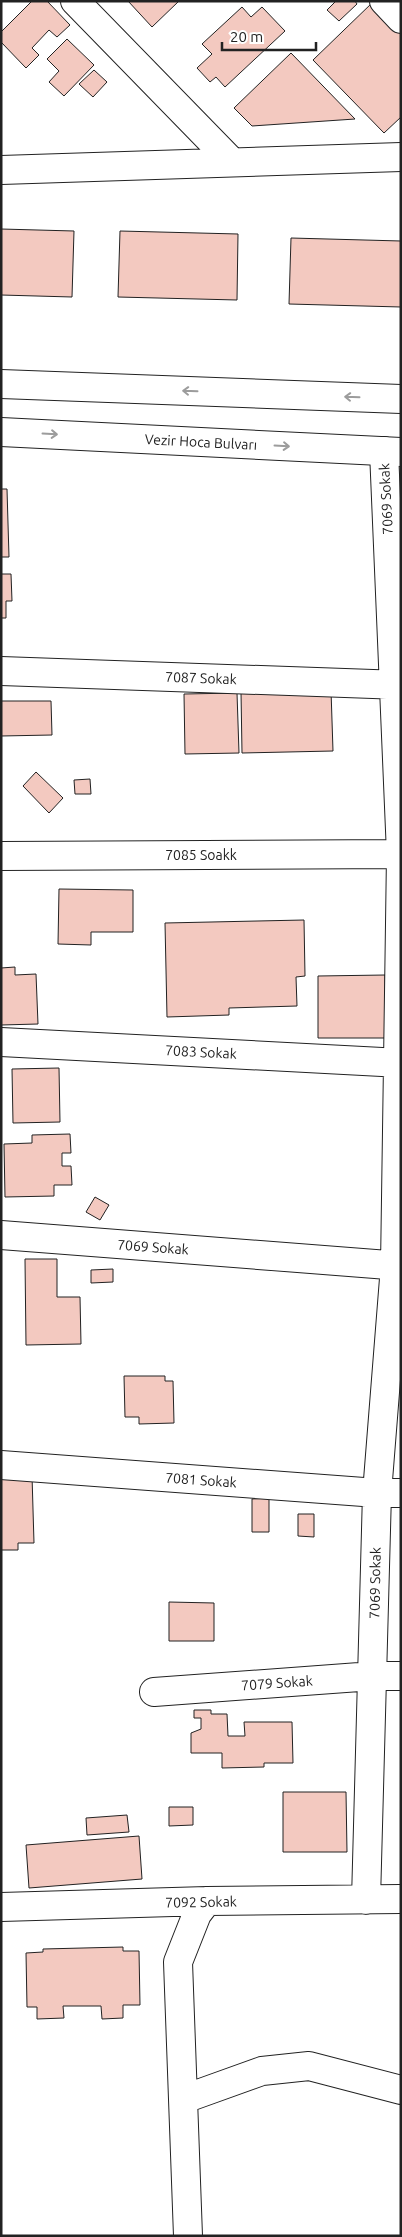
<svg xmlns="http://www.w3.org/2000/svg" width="402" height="2237" font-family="Ubuntu,sans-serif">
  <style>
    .building { fill: #f3c9c0; stroke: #222 }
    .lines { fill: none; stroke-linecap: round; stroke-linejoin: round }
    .minor-casing { stroke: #222; stroke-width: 30 }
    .major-casing { stroke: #222; stroke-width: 30 }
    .minor { stroke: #fff; stroke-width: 28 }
    .major { stroke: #fff; stroke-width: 28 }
    .oneway { stroke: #9c9c9c }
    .labels { text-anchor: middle; stroke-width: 4; stroke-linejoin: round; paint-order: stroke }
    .street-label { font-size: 14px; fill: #222; stroke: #fff }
  </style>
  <rect width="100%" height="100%" fill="#fff"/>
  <path class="building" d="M32 1H47L70 25 57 37 49 30 32 48 39 55 26 68 1 42V32Z
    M128 1H179L152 27Z
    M336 1H355L357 4 339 21 327 10Z
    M373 2 401 32V117L384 133 313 60Z
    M242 7 251 17 262 7 285 31 225 87 216 77 210 82 197 68 212 54 202 44Z
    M67 39 94 65 64 96 49 82 59 71 47 59Z
    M291 53 355 119 252 126 234 108Z
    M94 70 107 82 93 97 79 84Z
    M1 229 74 231 72 297 1 295Z
    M120 231 238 234 237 300 118 297Z
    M291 238 401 241V307L289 304Z
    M1 489H7L9 557H1Z
    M1 574H11L12 601H6V618H1Z
    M331 690 333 751 242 753 241 692Z
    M237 693 239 753 185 754 184 694Z
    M1 701H51L52 735 1 736Z
    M36 772 63 798 49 813 23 786Z
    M90 779 91 794H75L74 780Z
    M59 889 133 890V932H91V945L58 944Z
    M304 920 305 976 296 977 297 1006 229 1008V1015L167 1017 165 923Z
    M15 967V975L36 974 38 1024 1 1025V968Z
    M385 975 386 1038H318V976Z
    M59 1068 60 1122 13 1123 12 1069Z
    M70 1134 71 1153H62V1166H71L72 1185H54V1196L5 1197 4 1144 32 1143V1135Z
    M95 1197 109 1205 100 1220 86 1212Z
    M25 1259H57V1297H80L81 1344 26 1345Z
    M113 1269V1282L91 1283V1270Z
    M124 1376H165V1381H173L174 1423 139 1424V1417H125Z
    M32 1475 34 1543H18V1550H1V1476Z
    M269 1498V1532H252V1499Z
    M298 1514H314V1537L298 1536Z
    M169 1602 214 1603V1641H169Z
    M194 1710H211V1714H227L228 1736H245L244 1722H292L293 1763H264V1767L222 1768V1753H191V1733L201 1729V1718H194Z
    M283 1792H346L347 1852H283Z
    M169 1807H193V1825L169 1826Z
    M127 1815 129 1832 87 1835 86 1818Z
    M139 1836 142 1879 29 1888 26 1845Z
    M123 1947V1951H139L140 2005H123V2018L102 2019 101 2006H63L64 2018 37 2019V2007H27L26 1953 43 1952V1949Z"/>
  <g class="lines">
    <defs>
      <path id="minor" d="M75 1 231 161
        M384 1 401 19
        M1 170 401 157
        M1 671 401 685
        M1 856 401 854
        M1 1042 401 1063
        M1 1235 401 1266
        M1 1465 377 1493H401
        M154 1692 373 1676H401
        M366 1900 377 1493 395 1266 398 1063 401 854 384 451
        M1 1907 207 1901 401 1899
        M184 2099 262 2071 309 2066 401 2090
        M188 2236 178 1962 197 1914 207 1901"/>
      <path id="major" d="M1 384 401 399
        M1 432 401 452"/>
    </defs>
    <use href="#minor" class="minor-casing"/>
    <use href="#major" class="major-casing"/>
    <use href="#minor" class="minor"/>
    <use href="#major" class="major"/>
  </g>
  <defs><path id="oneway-shaft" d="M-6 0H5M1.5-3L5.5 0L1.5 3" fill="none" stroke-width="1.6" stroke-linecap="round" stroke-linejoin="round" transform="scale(1.25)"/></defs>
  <g class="oneway">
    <use href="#oneway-shaft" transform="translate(190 391) rotate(-178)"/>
    <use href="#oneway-shaft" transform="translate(352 397) rotate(-178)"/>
    <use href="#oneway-shaft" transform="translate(50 434) rotate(3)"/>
    <use href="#oneway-shaft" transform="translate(282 446) rotate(3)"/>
  </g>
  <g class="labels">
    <g class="street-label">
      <text transform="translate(201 442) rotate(3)" y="5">Vezir Hoca Bulvarı</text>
      <text transform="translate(386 499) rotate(-93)" y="5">7069 Sokak</text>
      <text transform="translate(201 678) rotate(2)" y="5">7087 Sokak</text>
      <text x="201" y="860">7085 Soakk</text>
      <text transform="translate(201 1052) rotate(3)" y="5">7083 Sokak</text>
      <text transform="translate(153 1247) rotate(4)" y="5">7069 Sokak</text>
      <text transform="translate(201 1480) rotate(4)" y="5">7081 Sokak</text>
      <text transform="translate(375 1583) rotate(-89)" y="5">7069 Sokak</text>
      <text transform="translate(277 1683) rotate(-4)" y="5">7079 Sokak</text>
      <text transform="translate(201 1902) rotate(-1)" y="5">7092 Sokak</text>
    </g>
  </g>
  <rect width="402" height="2237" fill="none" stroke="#222222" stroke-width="5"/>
  <path d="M222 42v8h94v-8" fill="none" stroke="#222222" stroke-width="2.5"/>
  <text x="230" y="42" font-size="15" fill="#222222" stroke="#ffffff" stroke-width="4" paint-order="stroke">20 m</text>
</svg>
